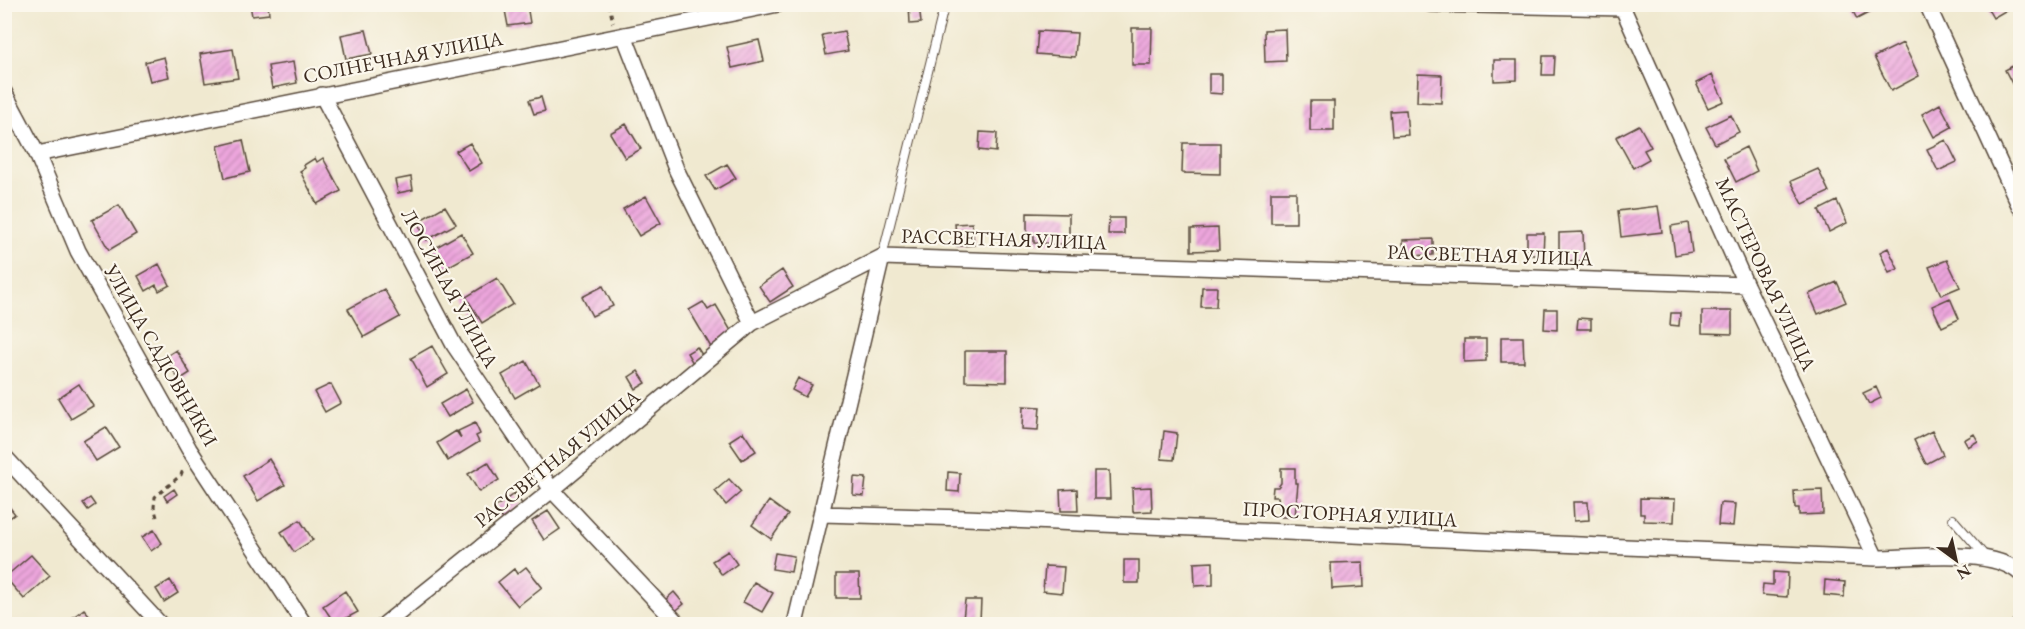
<svg xmlns="http://www.w3.org/2000/svg" width="2025" height="629" font-family="'EB Garamond',serif">
  <style>
    .building { fill: url(#building-hatch) }
    .lines { fill: none; stroke-linecap: round; stroke-linejoin: round }
    .service-casing { stroke: #564739; stroke-width: 10 }
    .minor-casing { stroke: #564739; stroke-width: 18 }
    .path { stroke: #564739; stroke-width: 3; stroke-dasharray: 4.5 4.5; stroke-linecap: butt }
    .service { stroke: #fff; stroke-width: 8 }
    .minor { stroke: #fff; stroke-width: 15 }
    .labels { text-anchor: middle; stroke-width: 4.5; stroke-linejoin: round; paint-order: stroke }
    .street-label { font-size: 20px; fill: #3b2a1e; stroke: #fbf7ec }
  </style>
  <defs>
    <pattern id="building-hatch" width="6" height="6" patternUnits="userSpaceOnUse" patternTransform="scale(1.5)"><rect width="6" height="6" fill="#eda6dd"/><path d="M-1 1l2-2M0 6l6-6M5 7l2-2" fill="none" stroke="#c187b3"/></pattern>
  </defs>
  <rect width="100%" height="100%" fill="#fbf7ec"/>
  <filter id="ink" filterUnits="userSpaceOnUse"><feTurbulence type="fractalNoise" baseFrequency=".0167" numOctaves="2"/><feDisplacementMap in="SourceGraphic" scale="12" xChannelSelector="R" yChannelSelector="G"/><feConvolveMatrix kernelMatrix="1 2 1 2 8 2 1 2 1" color-interpolation-filters="sRGB"/></filter>
  <filter id="wash" filterUnits="userSpaceOnUse"><feTurbulence type="fractalNoise" baseFrequency=".008" numOctaves="4" result="noise"/><feDisplacementMap in="SourceGraphic" scale="24" xChannelSelector="R" yChannelSelector="G"/><feGaussianBlur stdDeviation="1.35" result="paint"/><feColorMatrix in="noise" values="0 0 0 0 0 0 0 0 0 0 0 0 0 0 0 0 0 1.4 0 .05"/><feComposite in="paint" operator="in"/></filter>
  <g filter="url(#wash)">
    <rect width="100%" height="100%" fill="#f0e9d0"/>
    <g id="blocks">
      <path class="building" d="M250 4H268L269 14 252 16Z
        M909 4H919L921 23 910 24Z
        M1849 4H1881L1882 6 1857 19Z
        M1985 4H2017L1993 18Z
        M504 5H527L530 23 508 26Z
        M1132 28H1152L1151 65H1132Z
        M1285 29 1286 61 1265 62 1264 30Z
        M366 30 372 54 346 59 341 35Z
        M844 31 848 51 826 55 822 35Z
        M1038 31 1077 33 1075 57 1036 54Z
        M759 40 764 61 732 68 727 47Z
        M1903 43 1919 76 1891 91 1874 57Z
        M233 49 238 78 205 83 200 54Z
        M1543 56H1555L1554 75H1542Z
        M164 57 169 77 150 81 145 62Z
        M1494 60H1517V80L1494 81Z
        M293 62 297 83 272 88 268 66Z
        M2020 62V94L2018 95 2005 70Z
        M1209 74H1222V94L1209 93Z
        M1418 74 1442 75 1441 103 1417 102Z
        M1712 75 1724 101 1708 108 1696 83Z
        M541 97 545 111 534 114 529 100Z
        M1310 101H1334V131H1310Z
        M1940 104 1952 127 1934 137 1922 114Z
        M1406 110 1408 135 1392 136 1390 111Z
        M1731 115 1739 132 1715 144 1706 127Z
        M626 124 641 149 625 158 610 133Z
        M1639 125 1651 147 1644 150 1649 159 1633 168 1616 137Z
        M980 132 997 133 996 152 979 150Z
        M243 140 250 172 225 178 218 146Z
        M1946 140 1957 162 1938 171 1927 149Z
        M470 143 482 163 469 171 456 151Z
        M1183 143H1220V174L1182 173Z
        M1746 147 1757 171 1736 182 1724 158Z
        M315 158 317 162 323 158 341 191 317 204 300 171 305 168 304 165Z
        M727 164 736 178 715 190 706 176Z
        M1818 169 1829 192 1803 204 1791 181Z
        M411 177 413 190 398 193 395 180Z
        M1271 192H1296V223H1271Z
        M646 196 661 223 639 236 623 209Z
        M1837 201 1847 223 1829 232 1819 210Z
        M119 205 136 234 109 250 92 220Z
        M445 206 456 224 427 240 417 222Z
        M1658 206 1662 232 1621 237 1618 211Z
        M1027 213 1069 214V244L1034 243V236H1027Z
        M1109 218H1124V234H1108Z
        M972 223 974 245 957 246 955 224Z
        M1688 223 1692 252 1675 255 1671 226Z
        M1218 228 1219 250 1191 251V229Z
        M1583 232 1584 261 1559 262V233Z
        M461 233 473 253 442 270 431 250Z
        M1527 233H1544L1543 255H1527Z
        M1433 239V255L1404 256 1403 240Z
        M1888 248 1898 269 1889 273 1880 252Z
        M1947 260 1960 287 1941 295 1929 267Z
        M159 264 170 285 159 291 156 285 146 291 138 276Z
        M782 270 793 287 770 302 759 286Z
        M497 278 513 304 482 323 466 297Z
        M4 280 11 289 4 293Z
        M1837 282 1846 302 1818 314 1809 294Z
        M603 286 613 306 592 316 582 297Z
        M1202 287H1217L1216 307H1201Z
        M384 289 400 317 364 337 348 309Z
        M1950 298 1959 319 1942 327 1932 306Z
        M703 302 708 310 716 305 734 336 712 349 689 310Z
        M1545 309H1557V330L1544 329Z
        M1702 311H1732V334L1702 333Z
        M1671 313H1680L1679 326 1670 325Z
        M1578 318 1591 319V329H1577Z
        M1501 337H1523L1524 362H1501Z
        M1464 339H1486V361L1464 362Z
        M432 346 448 374 427 387 411 358Z
        M697 347 704 358 694 365 687 353Z
        M176 350 190 373 179 380 165 357Z
        M965 351H1007V382L965 381Z
        M526 361 539 384 515 398 502 375Z
        M638 371 646 383 636 389 629 377Z
        M798 378 812 385 805 397 792 390Z
        M79 384 93 406 71 419 58 398Z
        M331 384 341 403 325 412 314 392Z
        M1876 387 1881 398 1869 404 1863 393Z
        M466 389 473 402 448 417 440 404Z
        M1023 406 1040 407 1038 430 1022 429Z
        M475 423 480 434 476 436 479 442 448 461 437 443 456 431 461 438 458 431Z
        M106 427 119 447 96 461 83 441Z
        M1164 431 1177 433 1174 460 1161 459Z
        M1932 431 1943 455 1926 464 1914 440Z
        M743 432 756 451 742 460 729 441Z
        M1974 434 1978 441 1968 447 1964 440Z
        M269 459 285 485 258 501 243 476Z
        M488 462 499 480 479 492 468 474Z
        M1281 468H1295V483H1298L1295 517H1281L1278 497H1272L1273 487H1278L1281 483Z
        M1094 471H1109L1110 499H1094Z
        M948 472 960 473 959 492 947 491Z
        M854 477 866 478 864 496 853 495Z
        M729 479 741 492 726 505 715 491Z
        M1151 487 1152 511 1133 512 1132 488Z
        M174 489 177 494 167 501 164 496Z
        M1077 489 1078 511H1061L1060 490Z
        M1822 490 1823 514 1799 515V508H1795L1794 491Z
        M515 493 522 504 502 519 494 508Z
        M90 498 95 505 88 510 83 503Z
        M1640 498 1675 499 1674 522 1644 521V514H1640Z
        M4 500 15 514 4 522Z
        M769 501 788 515 771 539 752 525Z
        M1573 502H1588L1589 520 1574 521Z
        M1720 503 1735 504 1733 526 1718 525Z
        M548 511 560 529 544 540 532 521Z
        M300 520 313 540 294 552 281 532Z
        M154 530 162 543 151 551 142 537Z
        M728 551 737 564 722 575 712 561Z
        M775 553 794 556 791 572 772 569Z
        M31 555 50 576 24 599 5 577Z
        M1124 560H1139V583H1124Z
        M1213 562V585L1195 586 1194 563Z
        M1363 562 1364 587 1332 589 1331 563Z
        M1045 566 1064 567 1062 593 1043 591Z
        M526 567 542 587 518 606 498 582 514 569 517 574Z
        M1773 572 1788 573 1787 597 1762 595 1763 584 1773 585Z
        M836 574H859L860 598H836Z
        M170 580 178 593 164 602 156 589Z
        M1825 580 1845 582 1844 597 1824 595Z
        M754 582 773 593 762 612 743 602Z
        M345 591 358 612 335 624 323 606Z
        M674 592 684 604 673 613 664 601Z
        M965 600H981L980 621 963 620Z
        M84 609 97 624H64Z
        M707 618 713 624H701Z"/>
    </g>
  </g>
  <g filter="url(#ink)">
    <use href="#blocks" fill-opacity="0" stroke="#564739" stroke-width="1.5"/>
    <g class="lines">
      <defs>
        <path id="service" d="M882 257 943 11 948 4
          M1953 519 1986 557"/>
        <path id="minor" d="M1430 4 1623 8
          M1621 4 1746 285 1876 558
          M1927 4 2020 207
          M624 35 676 169 752 323
          M4 92 37 154 78 251 189 449 304 624
          M322 95 454 345 552 490 678 624
          M37 154 778 4
          M4 456 160 624
          M821 514 966 518 1876 558C1914 558 1992 547 2020 573
          M385 624 552 490 752 323 882 257 1746 285
          M795 624 882 257"/>
      </defs>
      <use href="#service" class="service-casing"/>
      <use href="#minor" class="minor-casing"/>
      <path class="path" d="M609 4 613 23
        M157 517 154 507 155 497 181 475 184 467
        M2012 624 2020 602"/>
      <use href="#service" class="service"/>
      <use href="#minor" class="minor"/>
    </g>
  </g>
  <g class="labels">
    <g class="street-label">
      <text transform="translate(403 57) rotate(-11)" y="7">СОЛНЕЧНАЯ УЛИЦА</text>
      <text transform="translate(1004 239) rotate(2)" y="7">РАССВЕТНАЯ УЛИЦА</text>
      <text transform="translate(1490 255) rotate(2)" y="7">РАССВЕТНАЯ УЛИЦА</text>
      <text transform="translate(1766 274) rotate(65)" y="7">МАСТЕРОВАЯ УЛИЦА</text>
      <text transform="translate(450 288) rotate(61)" y="7">ЛОСИНАЯ УЛИЦА</text>
      <text transform="translate(161 355) rotate(60)" y="7">УЛИЦА САДОВНИКИ</text>
      <text transform="translate(557 458) rotate(-39)" y="7">РАССВЕТНАЯ УЛИЦА</text>
      <text transform="translate(1350 514) rotate(3)" y="7">ПРОСТОРНАЯ УЛИЦА</text>
    </g>
  </g>
  <rect width="2025" height="629" fill="none" stroke="#fbf7ec" stroke-width="24"/>
  <g transform="translate(1956 560) rotate(147)" stroke="#fbf7ec" stroke-width="4.5" paint-order="stroke">
  <path d="M0-4.5L10 22L0 15L-10 22Z" fill="#3b2a1e"/>
  <text y="-9" font-size="16" font-weight="bold" text-anchor="middle" fill="#3b2a1e">N</text>
  </g>
</svg>
